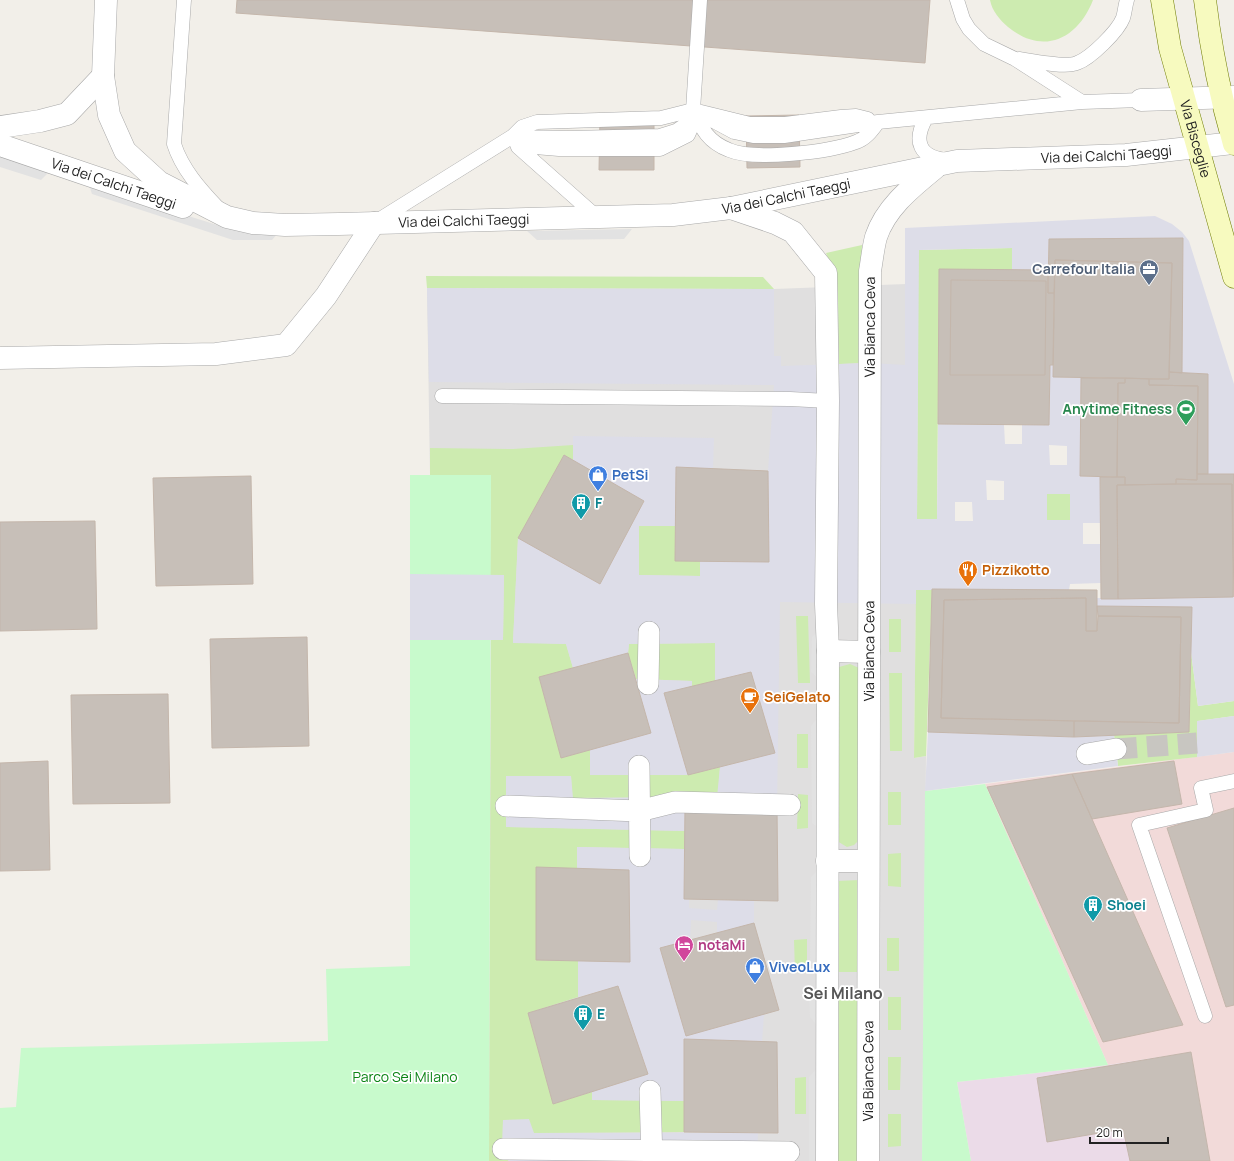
<svg xmlns="http://www.w3.org/2000/svg" width="1234" height="1161" font-family="Manrope,sans-serif">
  <style>
    .residential { fill: #e0dfdf }
    .commercial { fill: #f2dad9 }
    .industrial { fill: #ebdbe8 }
    .grass { fill: #cdebb0 }
    .park { fill: #c8facc }
    .parking { fill: #e2e2e2 }
    .plaza { fill: #dddde8; fill-rule: evenodd }
    .building { fill: #c7bfb8; stroke: #c4b6ab }
    .lines { fill: none; stroke-linecap: round; stroke-linejoin: round }
    .pedestrian-tunnel { stroke: #c8c6c1; stroke-width: 21; stroke-dasharray: 21 10; stroke-linecap: butt }
    .service-casing { stroke: #a9a9a9; stroke-width: 15 }
    .pedestrian-casing { stroke: #a9a9a9; stroke-width: 22 }
    .minor-casing { stroke: #a9a9a9; stroke-width: 23 }
    .secondary-casing { stroke: #707d05; stroke-width: 23 }
    .service { stroke: #fff; stroke-width: 14 }
    .pedestrian { stroke: #fff; stroke-width: 21 }
    .minor { stroke: #fff; stroke-width: 22 }
    .secondary { stroke: #f7fabf; stroke-width: 22 }
    .labels { text-anchor: middle; stroke-width: 3.5; stroke-linejoin: round; paint-order: stroke }
    .street-label { font-size: 14px; fill: #222; stroke: #fff }
    .service-label { font-size: 14px; font-weight: bold; fill: #4e5e75; stroke: #fff; text-anchor: end }
    .leisure-label { font-size: 14px; font-weight: bold; fill: #27864d; stroke: #fff; text-anchor: end }
    .shop-label { font-size: 14px; font-weight: bold; fill: #366cbe; stroke: #fff; text-anchor: start }
    .culture-label { font-size: 14px; font-weight: bold; fill: #0d838f; stroke: #fff; text-anchor: start }
    .food-label { font-size: 14px; font-weight: bold; fill: #c56008; stroke: #fff; text-anchor: start }
    .hotel-label { font-size: 14px; font-weight: bold; fill: #b23c85; stroke: #fff; text-anchor: start }
    .park-label { font-size: 14px; fill: #0c8416; stroke: #fff }
    .quarter-label { font-size: 16px; font-weight: bold; fill: #555; stroke: #fff }
  </style>
  <rect width="100%" height="100%" fill="#f2efe9"/>
  <path class="residential" d="M906 284 907 603 916 604 914 758 926 756 922 1161H489L491 476 430 475 427 288 774 289Z"/>
  <path class="commercial" d="M1234 752V1161H1210L1191 1052 1108 1065 985 784Z"/>
  <path class="industrial" d="M1191 1052 1210 1161H971L957 1082 1108 1065Z"/>
  <path class="grass" d="M990 0H1093C1078 39 1043 56 1008 27 1000 20 992 11 990 0Z
    M862 245 859 363 839 364 838 299 836 278 826 253Z
    M1012 248V270H939L937 520 917 519 918 250Z
    M426 276 763 277 774 289 427 288Z
    M573 445V460L564 455 518 538 513 642 566 644 573 668 539 677 561 758 590 750V775H688L720 767 718 797 572 798 571 776 506 777V827L685 831 684 849 577 847V869L536 868V960L578 961V997L528 1013 553 1104 592 1092V1100L684 1101V1132L534 1133 503 1120 502 1156 509 1161H489L491 640H503L504 575H490L491 476 430 475V448L513 449Z
    M1047 494H1070V520H1047Z
    M639 526H675V561H700V576L639 575Z
    M932 589 926 756 914 758 916 590Z
    M796 616H808L810 683H798Z
    M889 619H901V652H889Z
    M715 643V681L692 687V681L636 679 628 653 629 644Z
    M1191 652 1198 706 1234 701V716L1198 721 1197 757 1118 766 1114 735 1189 732Z
    M850 664 859 668 860 839 854 845 847 847 837 841 839 667Z
    M889 673H902V751H890Z
    M797 734H808V768H797Z
    M888 792H901V825H888Z
    M798 794 808 795V828L797 829Z
    M901 853V887L888 886V854Z
    M860 880V972H837L836 881Z
    M887 938H899V971H887Z
    M807 939V973L795 972 794 940Z
    M837 997H860L859 1161H837Z
    M888 997H901V1030H888Z
    M888 1057H901L900 1090H888Z
    M806 1077V1114H795V1078Z
    M888 1114H901V1146L888 1147Z"/>
  <path class="park" d="M410 475H491L489 1161H0V1108L16 1107 21 1048 328 1041 326 969 410 966Z
    M985 784 1108 1065 957 1082 971 1161H922L925 791Z"/>
  <path class="parking" d="M0 156 49 172 41 180 0 167Z
    M89 185 230 229 280 231 272 240H233L92 194Z
    M632 229 624 239 537 240 527 231Z
    M819 630V679L811 672 812 637Z
    M819 716V828L812 823 811 726Z
    M819 869V972L810 963 811 877Z
    M819 986 820 1029 810 1017 809 995Z
    M820 1065V1161H809V1077Z"/>
  <path class="plaza" d="M1155 216 1172 224 1182 232 1189 241 1234 384V474H1208V374L1182 373 1183 238 1049 239 1048 270H1012V248L919 250 917 519H937L938 424 1004 425 1005 444H1022V425H1049L1050 365H1053V377L1081 378 1080 476 1100 477V523H1083V544H1101V583L1070 584 1069 590H916V604L780 602 777 809 685 807V831L506 827V776H571L573 798 717 797 720 767 775 753 751 672 715 681V643L629 644 628 653 573 668 566 644 513 643 518 538 600 583 644 502 573 460V436L714 438 713 469 676 468 675 526H639V575L700 576V561L769 562 768 471 774 385 429 382 427 288 774 289V356H781V366L870 363 905 365V228ZM1049 445 1067 446V465H1050ZM986 480 1004 481V500H987ZM1047 494H1070V520H1047ZM955 502H972L973 521H955Z
    M410 574 504 575 503 640H410Z
    M1234 597V701L1198 706 1191 652 1119 607 1097 606V598Z
    M636 679 692 681V687L665 694 688 775H590V750L651 733Z
    M1234 716V752L1197 757V721Z
    M928 732 1074 737 1114 735 1118 766 925 791Z
    M577 847 684 849V899L689 900V908L717 910 718 900 754 901V923L717 933V922L691 920 686 1035 764 1014 762 1042 684 1101 592 1100V1092L647 1074 618 986 578 997V961L630 962 577 869Z
    M529 1119 534 1133H758L757 1161H509L502 1156 503 1120Z"/>
  <path class="building" d="M237 0H930L925 63 236 13Z
    M799 115 800 167 747 168 746 116Z
    M654 117V170H599L600 118Z
    M1183 238 1182 373 1169 372 1172 263 1055 260 1054 293H1048L1049 239Z
    M1055 260 1172 263 1169 379 1053 377Z
    M939 269 1048 270V293H1054L1053 365H1050L1049 425 938 424Z
    M951 280 1046 281 1045 375H950Z
    M1169 372 1208 374V474H1197L1198 386 1149 385V379H1169Z
    M1081 378H1125V383H1118L1117 477 1080 476Z
    M1125 378 1149 379V385L1198 386 1197 480 1176 479V484L1125 485V477H1117L1118 383H1125Z
    M564 455 644 501 600 584 518 538Z
    M676 467 768 471 769 562 675 561Z
    M1197 474H1234V597L1232 484H1176V479L1197 480Z
    M251 476 253 584 156 586 153 478Z
    M1100 477H1125V485H1117L1118 599H1101Z
    M1176 484H1232L1233 597 1118 599 1117 485Z
    M95 521 97 629 0 631V522Z
    M932 589 1097 590V631H1086V598L944 600 941 718 1074 721V737L928 732Z
    M1086 598V631H1097L1098 616 1181 617 1179 723 941 718 944 600Z
    M1097 606 1192 607 1189 732 1074 737V721L1179 723 1181 617 1098 616Z
    M307 637 309 746 212 748 210 639Z
    M628 653 651 733 561 758 539 677Z
    M751 672 775 753 688 775 664 693Z
    M168 694 170 803 73 804 71 695Z
    M48 761 50 870 0 871V763Z
    M1174 761 1182 804 1092 819 1072 774Z
    M1072 774 1092 819 1183 1025 1103 1042 987 787Z
    M685 806 777 809 778 901 684 899Z
    M1234 808V1005L1226 1007 1167 828Z
    M536 867 629 870 630 962 536 960Z
    M754 923 779 1010 686 1036 660 948Z
    M618 986 648 1074 553 1104 528 1013Z
    M684 1039 777 1042 778 1133 684 1132Z
    M1191 1052 1210 1161H1130L1123 1129 1047 1142 1037 1078Z"/>
  <g class="lines">
    <path class="pedestrian-tunnel" d="M1116 749 1197 743"/>
    <defs>
      <path id="service" d="M184 0 174 144C182 169 200 189 217 207
        M957 0 963 19 969 29 984 44 1015 59 1082 102
        M1019 59C1032 61 1066 68 1077 63 1091 58 1118 31 1123 18 1125 12 1125 6 1127 0
        M693 110 734 132 753 136H784L878 122 1082 102 1141 100
        M693 110C702 129 708 142 729 150 754 161 830 152 856 142 866 139 872 130 878 122
        M926 118C913 141 919 158 948 160
        M513 136 522 127 537 122 661 118 693 110 750 124H785L841 117 856 116 868 119
        M513 136 522 144 535 147 559 149H660L688 135 692 126 700 0
        M518 137 568 138 660 136 676 131 685 125 692 112
        M516 142 518 147 598 218
        M377 221 513 136 522 134
        M442 396 790 399 828 401
        M1205 1016 1139 825 1206 810 1201 788 1234 781"/>
      <path id="pedestrian" d="M648 684 649 632
        M1087 754 1116 749
        M639 766 640 856
        M506 806 639 811 675 802 790 805
        M650 1091 652 1161
        M503 1149 789 1152"/>
      <g id="minor">
        <path id="s1" d="M106 0 103 76 109 115 125 151 159 182 227 217 253 223 285 225 339 224 673 215 731 208 957 161 1126 155 1234 143"/>
        <path d="M1141 100 1234 97"/>
        <path d="M0 127 40 121 67 114 103 76"/>
        <path id="s2" d="M0 145 183 207"/>
        <path d="M731 208 775 223 793 232 826 273 828 401 826 604 828 651 827 1161"/>
        <path d="M0 358 216 354 286 345 326 296 374 223"/>
        <path d="M828 651 869 652"/>
        <path d="M827 861H868"/>
        <path id="s3" d="M868 1161 870 271C872 260 873 248 876 237 886 207 912 187 935 168"/>
      </g>
      <g id="secondary">
        <path id="s4" d="M1162 0 1170 48 1234 277"/>
        <path d="M1205 0C1211 49 1220 96 1234 144"/>
      </g>
    </defs>
    <use href="#service" class="service-casing"/>
    <use href="#pedestrian" class="pedestrian-casing"/>
    <use href="#minor" class="minor-casing"/>
    <use href="#secondary" class="secondary-casing"/>
    <use href="#service" class="service"/>
    <use href="#pedestrian" class="pedestrian"/>
    <use href="#minor" class="minor"/>
    <use href="#secondary" class="secondary"/>
  </g>
  <defs>
    <symbol id="office-pin" viewBox="-11 -11 22 30"><path d="M0 17L-7.5 6A9.5 9.5 0 1 1 7.5 6Z" fill="#5c6f8a" stroke="#fff"/><path d="M-6-3h4V-5.5h4V-3h4V5H-6ZM-1-4.5V-3h2v-1.5ZM-6 0V1H6V0Z" fill="#fff"/></symbol>
    <symbol id="stadium-pin" viewBox="-11 -11 22 30"><path d="M0 17L-7.5 6A9.5 9.5 0 1 1 7.5 6Z" fill="#2e9e5b" stroke="#fff"/><path d="M0-5a6.5 5 0 1 0 0 10a6.5 5 0 1 0 0-10ZM-3.5-1.8h7v3.6h-7Z" fill="#fff"/></symbol>
    <symbol id="shop-pin" viewBox="-11 -11 22 30"><path d="M0 17L-7.5 6A9.5 9.5 0 1 1 7.5 6Z" fill="#3f7fe0" stroke="#fff"/><path d="M-5-2.5h2.3a2.7 3.5 0 0 1 5.4 0H5L5.5 6h-11ZM-1.5-2.5h3a1.5 2.3 0 0 0-3 0Z" fill="#fff"/></symbol>
    <symbol id="building-pin" viewBox="-11 -11 22 30"><path d="M0 17L-7.5 6A9.5 9.5 0 1 1 7.5 6Z" fill="#0f9aa8" stroke="#fff"/><path d="M-4-6H4V6H1V3H-1V6H-4ZM-2.5-4.3h1.7v1.8h-1.7ZM.8-4.3h1.7v1.8H.8ZM-2.5-1h1.7V.8h-1.7ZM.8-1h1.7V.8H.8Z" fill="#fff"/></symbol>
    <symbol id="restaurant-pin" viewBox="-11 -11 22 30"><path d="M0 17L-7.5 6A9.5 9.5 0 1 1 7.5 6Z" fill="#e8710a" stroke="#fff"/><path d="M-5-6h1v4h1v-4h1v4h1v-4h1v5L-1.5 .5V6h-2V.5L-5-1ZM5-6V6H3V1.5H1.5Q1.5-4 5-6Z" fill="#fff"/></symbol>
    <symbol id="cafe-pin" viewBox="-11 -11 22 30"><path d="M0 17L-7.5 6A9.5 9.5 0 1 1 7.5 6Z" fill="#e8710a" stroke="#fff"/><path d="M-5.5-4.5H6V0H3Q3 3.5 0 3.5H-2.5Q-5.5 3.5-5.5 0ZM3-3.2v2h1.7v-2ZM-6 4.5H4V6H-6Z" fill="#fff"/></symbol>
    <symbol id="hotel-pin" viewBox="-11 -11 22 30"><path d="M0 17L-7.5 6A9.5 9.5 0 1 1 7.5 6Z" fill="#d1479c" stroke="#fff"/><path d="M-6-4.5h1.5V1H6V5H4.5V3h-9V5H-6ZM-4 0a1.8 1.8 0 1 1 3.6 0ZM.5 0V-2.5h3Q6-2.5 6 0Z" fill="#fff"/></symbol>
  </defs>
  <g fill-rule="evenodd">
    <use href="#office-pin" x="1138" y="258" width="22" height="30"/>
    <use href="#stadium-pin" x="1175" y="398" width="22" height="30"/>
    <use href="#shop-pin" x="587" y="464" width="22" height="30"/>
    <use href="#building-pin" x="570" y="492" width="22" height="30"/>
    <use href="#restaurant-pin" x="957" y="559" width="22" height="30"/>
    <use href="#cafe-pin" x="739" y="686" width="22" height="30"/>
    <use href="#building-pin" x="1082" y="894" width="22" height="30"/>
    <use href="#hotel-pin" x="673" y="934" width="22" height="30"/>
    <use href="#shop-pin" x="744" y="956" width="22" height="30"/>
    <use href="#building-pin" x="572" y="1003" width="22" height="30"/>
  </g>
  <g class="labels">
    <g class="street-label">
      <text dy="5" stroke="none"><textPath href="#s4" startOffset="143">Via Bisceglie</textPath></text>
      <text dy="5" stroke="none"><textPath href="#s1" startOffset="1163">Via dei Calchi Taeggi</textPath></text>
      <text dy="5" stroke="none"><textPath href="#s2" startOffset="120">Via dei Calchi Taeggi</textPath></text>
      <text dy="5" stroke="none"><textPath href="#s1" startOffset="839">Via dei Calchi Taeggi</textPath></text>
      <text dy="5" stroke="none"><textPath href="#s1" startOffset="515">Via dei Calchi Taeggi</textPath></text>
      <text dy="5" stroke="none"><textPath href="#s3" startOffset="834">Via Bianca Ceva</textPath></text>
      <text dy="5" stroke="none"><textPath href="#s3" startOffset="510">Via Bianca Ceva</textPath></text>
      <text dy="5" stroke="none"><textPath href="#s3" startOffset="90">Via Bianca Ceva</textPath></text>
    </g>
    <g class="service-label">
      <text x="1135" y="274">Carrefour Italia</text>
    </g>
    <g class="leisure-label">
      <text x="1172" y="414">Anytime Fitness</text>
    </g>
    <g class="shop-label">
      <text x="612" y="480">PetSi</text>
      <text x="769" y="972">ViveoLux</text>
    </g>
    <g class="culture-label">
      <text x="595" y="508">F</text>
      <text x="1107" y="910">Shoei</text>
      <text x="597" y="1019">E</text>
    </g>
    <g class="food-label">
      <text x="982" y="575">Pizzikotto</text>
      <text x="764" y="702">SeiGelato</text>
    </g>
    <g class="hotel-label">
      <text x="698" y="950">notaMi</text>
    </g>
    <g class="park-label">
      <text x="405" y="1082">Parco Sei Milano</text>
    </g>
    <g class="quarter-label">
      <text x="843" y="999">Sei Milano</text>
    </g>
  </g>
  <path d="M1090 1137v6h78v-6" fill="none" stroke="#222222" stroke-width="2"/>
  <text x="1096" y="1137" font-size="12" fill="#222222" stroke="#ffffff" stroke-width="3" paint-order="stroke">20 m</text>
</svg>
